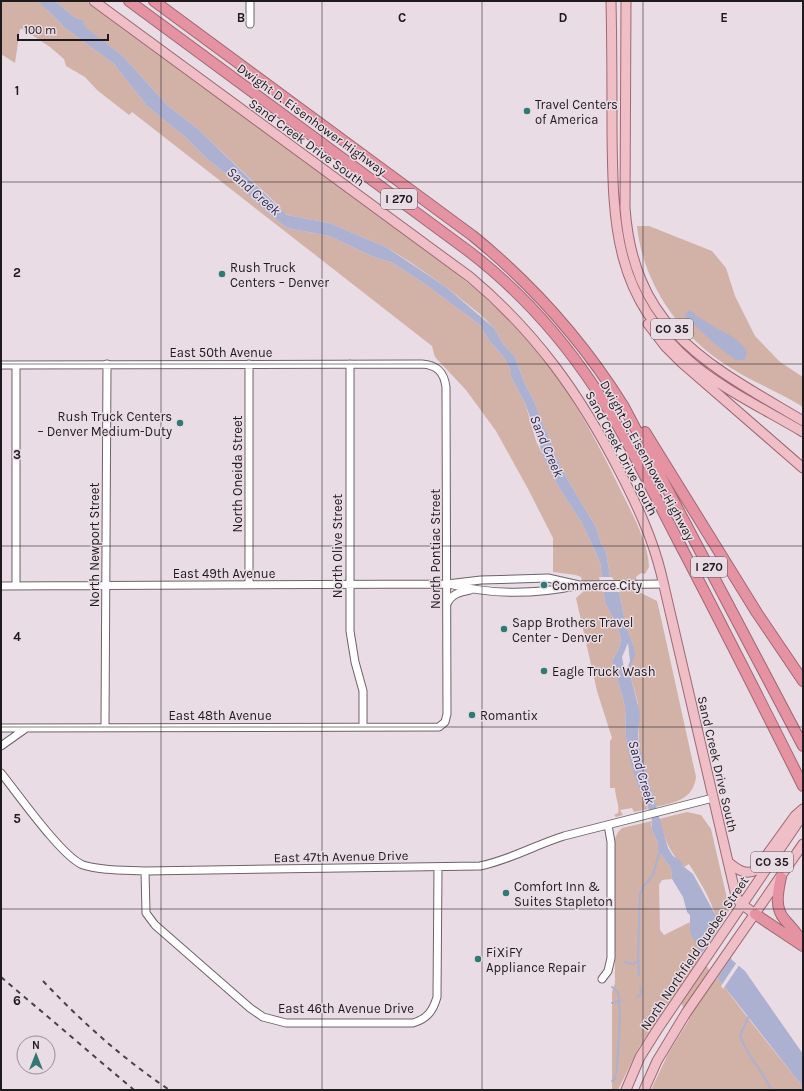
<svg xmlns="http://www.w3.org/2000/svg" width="804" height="1091" font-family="Karla,sans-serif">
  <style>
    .green { fill: #d2b1a7 }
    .water { fill: #acb1d2; fill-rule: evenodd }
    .pier { fill: #e9dce4 }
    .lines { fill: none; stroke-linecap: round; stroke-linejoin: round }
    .stream { stroke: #acb1d2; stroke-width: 2 }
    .minor-casing { stroke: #6e636a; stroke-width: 9 }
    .major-casing { stroke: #9f6973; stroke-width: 11 }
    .highway-casing { stroke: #9f6973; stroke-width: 12 }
    .minor { stroke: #fff; stroke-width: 7 }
    .major { stroke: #efbec7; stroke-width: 9 }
    .highway { stroke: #e593a2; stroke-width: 10 }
    .rail { stroke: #474145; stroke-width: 2; stroke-dasharray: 5 5; stroke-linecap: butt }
    .grid { fill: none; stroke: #1e1a1d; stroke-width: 1; stroke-opacity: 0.55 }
    .poi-dot { fill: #317973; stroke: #e9dce4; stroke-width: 1.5 }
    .labels { text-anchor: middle; stroke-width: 3; stroke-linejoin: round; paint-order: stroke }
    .shield { fill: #e9dce4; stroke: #5b5459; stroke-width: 1 }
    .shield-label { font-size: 12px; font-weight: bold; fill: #1e1a1d }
    .poi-label { font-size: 13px; fill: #1e1a1d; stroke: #e9dce4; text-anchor: start }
    .street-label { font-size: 13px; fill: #1e1a1d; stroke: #e9dce4 }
    .water-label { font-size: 14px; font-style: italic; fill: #292d58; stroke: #e9dce4 }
    .grid-label { font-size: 13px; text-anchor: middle; font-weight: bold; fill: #1e1a1d; stroke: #e9dce4; stroke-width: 3; stroke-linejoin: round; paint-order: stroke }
  </style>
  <rect width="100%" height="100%" fill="#e9dce4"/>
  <path class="green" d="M1 1H41L47 10 65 28 114 64 147 106 184 136 207 159 230 177 270 215 287 228 329 236 376 258 391 262 422 282 480 325 487 338 505 359 511 371V377L525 403 536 441 559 488 582 523 600 562 605 603 616 623 621 638 619 648 612 661 625 706 626 738 638 787 644 791 643 796 648 809 634 812 632 808 620 810 623 815 616 817 614 815 618 813C620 805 615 797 615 788H610V741L612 738 597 691 576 598 584 591 581 577 576 575 553 572V538L527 487 496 431 466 390 435 357 432 346 132 112 129 115 97 90 85 77 66 66 64 59 50 47 23 29H20L15 63 1 54Z
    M55 1H86L452 270C535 335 576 396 621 491 632 514 648 541 649 567L645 574 641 573 636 577 639 592 657 601 661 618 696 777C693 800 675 802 656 807L639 746 638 703 630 674V667L635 650 626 626 619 592 610 577 606 551 601 543 596 527 562 470 533 399 525 384 515 357 504 345 494 328 481 315 446 287 410 262 386 247 329 223 287 215 282 211 280 207 198 129 167 105 123 56 84 27 83 20 74 17Z
    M637 226H649L712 251 726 268 735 296 755 336 780 362 803 377V407C777 391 748 380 723 363 677 332 643 282 637 226Z
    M687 812 701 815 711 829 729 907V911L718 928C715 905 702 885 689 864L684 867C668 850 666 841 659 819Z
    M652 821 651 828 658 843V851L671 868 672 879 662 880 659 885 660 930 664 935 690 922C684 945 784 1062 803 1087V1090H651L668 1054 689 1020 676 992 638 1049 618 1090 612 1089V992L615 983 614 841 618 832 622 828Z"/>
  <path class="water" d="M38 1H55L74 17 83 20 85 27 123 56 167 105 198 129 287 215 329 223 386 247 446 287 494 328 504 345 515 357 525 384 533 399 562 470 596 527 601 543 606 551 610 577 619 592 626 626 635 650V656L630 667V674L640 713 638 734 639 746 668 848 673 856 680 860 683 866 693 874 716 916 722 943 732 960 745 971 803 1054V1087L720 981 699 950 690 932V915L687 912 683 897 672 879 671 868 658 851V843L651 828C656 819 643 803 644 791L638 787 630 760 626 738 625 706 612 661 619 648 621 638 616 623 605 603 600 562 582 523 559 488 544 458 525 403 511 377V371L505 359 487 338 480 325 422 282 391 262 376 258 329 236 287 228 270 215 230 177 207 159 184 136 147 106 114 64 65 28ZM628 643 630 661 627 669 624 668 622 657Z
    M690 310C694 314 698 317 703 320 717 330 739 336 747 352L745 360H736L716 345 685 316V314Z"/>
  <path class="pier" d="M599 577H612L621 592H602Z
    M720 926 724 942 732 956 716 980 700 956Z
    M737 962 740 964 723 989 721 986Z"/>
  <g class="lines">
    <path class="stream" d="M624 962 634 964 639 960
      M639 976 638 955 640 894 643 887 653 875 660 850
      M637 997 641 994 640 986
      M612 1003 621 1000
      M749 1016 740 1035C746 1056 763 1070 771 1090
      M612 1081H614L617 1069 620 1016 618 992 612 987"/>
    <defs>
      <path id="minor" d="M250 24V1
        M350 364V631L355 662 363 691V727
        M1 365 422 364C437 365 444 372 446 387L447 714 445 722 439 727 1 728
        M449 584C492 595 532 595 575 586
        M249 585V364
        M1 586 447 584 481 580 548 578 579 585 664 584
        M16 586V365
        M447 604C451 594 460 592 470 590
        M105 727 107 364
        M1 746 25 729
        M1 773C18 794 62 857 83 865 102 871 125 870 145 871L480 866C510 860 535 845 564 836L713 798
        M145 871 146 913 155 925 250 1008 263 1017 286 1023H413C427 1019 433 1011 437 997L438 867
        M602 979 608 971 611 958V842L608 825"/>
      <path id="major" d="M94 1 470 277C536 332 581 396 620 472 637 505 652 537 661 573L736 896 740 903 755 914
        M611 1C612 44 612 88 612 131 613 226 614 297 693 364 724 390 768 411 803 432
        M626 1 625 208C634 331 709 365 803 421
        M648 324 665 346 681 362 803 468
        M728 862C737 869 745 876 756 870L795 816 803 809
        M626 1090 640 1057 657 1030 803 815
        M644 1090 657 1061 686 1013 803 844"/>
      <path id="highway" d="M129 1 467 250C517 288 560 335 595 388 629 441 656 499 685 554 725 631 764 708 803 786
        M154 1 473 236C533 285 583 341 624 407L803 746
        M645 432 757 613 803 681
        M781 877C778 891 774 908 785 920 792 928 798 934 803 943
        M755 914 803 946"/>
    </defs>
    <use href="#minor" class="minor-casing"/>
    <use href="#major" class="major-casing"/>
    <use href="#highway" class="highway-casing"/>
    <use href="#minor" class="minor"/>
    <use href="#major" class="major"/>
    <use href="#highway" class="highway"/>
    <path class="rail" d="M1 977 134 1090
      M43 981C81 1021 122 1058 168 1089"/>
  </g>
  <path class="grid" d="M161 1V1090M322 1V1090M482 1V1090M643 1V1090M1 182H803M1 364H803M1 546H803M1 727H803M1 909H803"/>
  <g class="poi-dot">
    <circle cx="527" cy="111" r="4"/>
    <circle cx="222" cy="274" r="4"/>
    <circle cx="180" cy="423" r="4"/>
    <circle cx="544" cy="585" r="4"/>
    <circle cx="504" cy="629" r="4"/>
    <circle cx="544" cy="671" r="4"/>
    <circle cx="472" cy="715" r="4"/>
    <circle cx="506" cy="893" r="4"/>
    <circle cx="478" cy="959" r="4"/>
  </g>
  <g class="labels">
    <g class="shield">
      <rect x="381" y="189" width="36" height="20" rx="3"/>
      <rect x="651" y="319" width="42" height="20" rx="3"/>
      <rect x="691" y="557" width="36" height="20" rx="3"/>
      <rect x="751" y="852" width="42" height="20" rx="3"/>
    </g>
    <g class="shield-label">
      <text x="399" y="203">I 270</text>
      <text x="672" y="333">CO 35</text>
      <text x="709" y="571">I 270</text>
      <text x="772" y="866">CO 35</text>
    </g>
    <g class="poi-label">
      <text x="535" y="109">Travel Centers<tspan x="535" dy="15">of America</tspan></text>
      <text x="230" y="272">Rush Truck<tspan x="230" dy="15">Centers – Denver</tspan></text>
      <text x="172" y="421" text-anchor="end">Rush Truck Centers<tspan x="172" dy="15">– Denver Medium-Duty</tspan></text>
      <text x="552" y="590">Commerce City</text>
      <text x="512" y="627">Sapp Brothers Travel<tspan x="512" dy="15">Center - Denver</tspan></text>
      <text x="552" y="676">Eagle Truck Wash</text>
      <text x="480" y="720">Romantix</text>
      <text x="514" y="891">Comfort Inn &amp;<tspan x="514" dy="15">Suites Stapleton</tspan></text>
      <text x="486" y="957">FiXiFY<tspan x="486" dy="15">Appliance Repair</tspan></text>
    </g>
    <g class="street-label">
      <text transform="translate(312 119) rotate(36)" y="5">Dwight D. Eisenhower Highway</text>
      <text transform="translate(307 142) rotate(36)" y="5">Sand Creek Drive South</text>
      <text x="221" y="357">East 50th Avenue</text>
      <text transform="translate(622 453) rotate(62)" y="5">Sand Creek Drive South</text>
      <text transform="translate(648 460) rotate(61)" y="5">Dwight D. Eisenhower Highway</text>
      <text transform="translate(237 474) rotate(-90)" y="5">North Oneida Street</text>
      <text transform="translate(94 545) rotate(-90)" y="5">North Newport Street</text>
      <text transform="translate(337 546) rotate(-90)" y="5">North Olive Street</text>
      <text transform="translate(435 549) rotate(-90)" y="5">North Pontiac Street</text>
      <text x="224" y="578">East 49th Avenue</text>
      <text x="220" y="720">East 48th Avenue</text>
      <text transform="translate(718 764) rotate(77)" y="5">Sand Creek Drive South</text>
      <text transform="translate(341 856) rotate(-1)" y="5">East 47th Avenue Drive</text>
      <text transform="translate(694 953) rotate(-56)" y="5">North Northfield Quebec Street</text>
      <text x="346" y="1013">East 46th Avenue Drive</text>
    </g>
    <g class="water-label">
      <text transform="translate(254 191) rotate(41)" y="5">Sand Creek</text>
      <text transform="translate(547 446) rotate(67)" y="5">Sand Creek</text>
      <text transform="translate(642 772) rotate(74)" y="5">Sand Creek</text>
    </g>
  </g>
  <g class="grid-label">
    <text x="241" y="22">B</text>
    <text x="402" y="22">C</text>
    <text x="563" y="22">D</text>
    <text x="724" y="22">E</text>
    <text x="17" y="95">1</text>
    <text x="17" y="277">2</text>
    <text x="17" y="459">3</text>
    <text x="17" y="641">4</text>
    <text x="17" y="823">5</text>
    <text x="17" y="1005">6</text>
  </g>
  <rect width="804" height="1091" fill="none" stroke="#1e1a1d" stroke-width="4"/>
  <g transform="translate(36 1055)"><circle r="19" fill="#e9dce4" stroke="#988e94"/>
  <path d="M0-3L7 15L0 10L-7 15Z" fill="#317973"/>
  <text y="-6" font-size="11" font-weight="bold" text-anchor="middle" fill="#1e1a1d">N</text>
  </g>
  <path d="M18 34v6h90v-6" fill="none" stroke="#1e1a1d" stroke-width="2"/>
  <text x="24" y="34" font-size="12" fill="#1e1a1d" stroke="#e9dce4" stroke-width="3" paint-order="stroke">100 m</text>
</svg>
